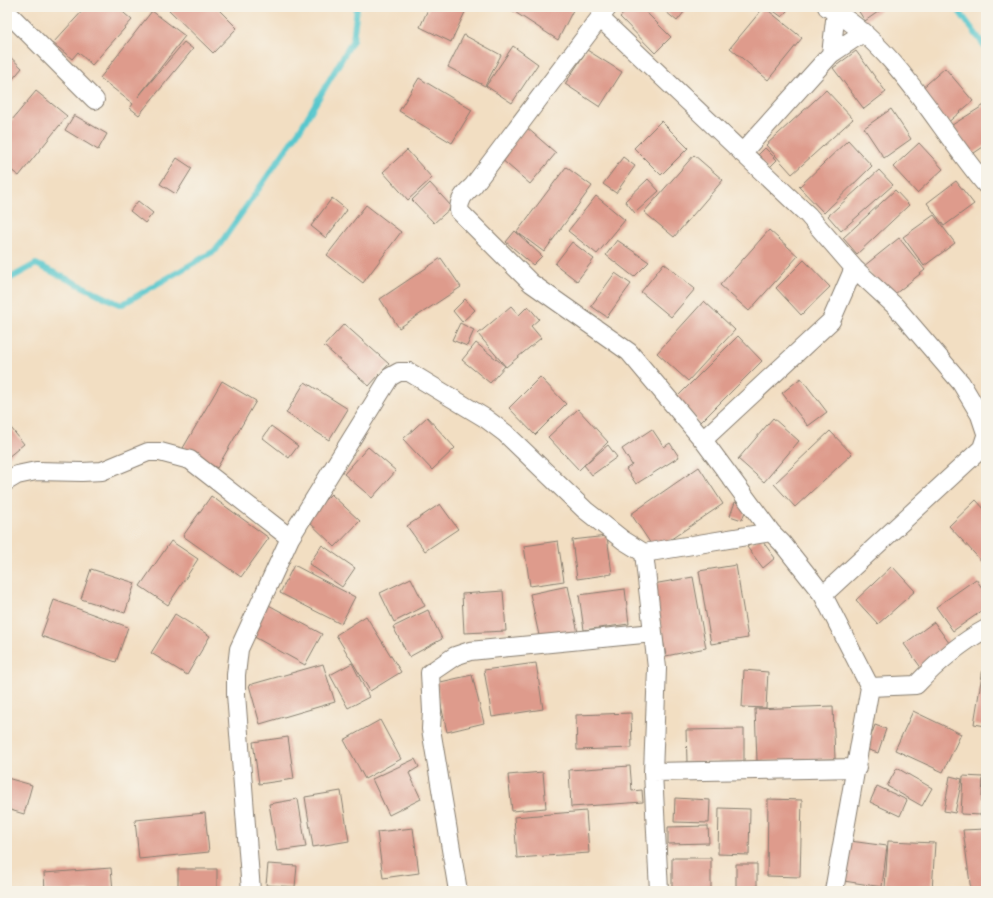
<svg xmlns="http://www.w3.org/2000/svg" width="993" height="898" font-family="Itim,sans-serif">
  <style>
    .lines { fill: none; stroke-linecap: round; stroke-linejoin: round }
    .stream { stroke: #59c7cd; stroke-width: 6 }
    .building { fill: #de9b8c }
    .street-casing { stroke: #877d6f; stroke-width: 20 }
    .street { stroke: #fff; stroke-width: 18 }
  </style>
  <rect width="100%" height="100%" fill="#f7f3e8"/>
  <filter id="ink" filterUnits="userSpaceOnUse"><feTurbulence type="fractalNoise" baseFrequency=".025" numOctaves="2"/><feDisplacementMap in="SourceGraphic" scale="8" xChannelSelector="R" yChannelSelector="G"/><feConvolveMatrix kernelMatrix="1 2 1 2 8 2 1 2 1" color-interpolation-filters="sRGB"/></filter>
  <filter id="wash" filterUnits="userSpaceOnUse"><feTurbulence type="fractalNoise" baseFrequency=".012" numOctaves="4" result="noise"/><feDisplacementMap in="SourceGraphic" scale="16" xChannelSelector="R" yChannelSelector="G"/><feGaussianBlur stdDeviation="0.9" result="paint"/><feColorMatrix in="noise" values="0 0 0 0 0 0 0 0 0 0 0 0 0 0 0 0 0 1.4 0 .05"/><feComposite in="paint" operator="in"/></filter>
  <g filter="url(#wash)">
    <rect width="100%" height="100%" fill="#f2dec2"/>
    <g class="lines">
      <path class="stream" d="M956 7 986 48
        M7 280 36 264 121 305 216 250 301 128 353 40 357 7"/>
    </g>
    <g id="blocks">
      <path class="building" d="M86 7H117L132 20 92 65 78 52 72 59 53 43Z
        M166 7H216L237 28 213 53Z
        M429 7H459L466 10 451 42 420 27Z
        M507 7H568L573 10 558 40Z
        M631 7H641L671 37 655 53 620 17Z
        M660 7H688L677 21Z
        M764 7 802 38 768 80 730 48Z
        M768 7H790L782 17Z
        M856 7H885L865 21Z
        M152 11 185 36 138 97 184 42 193 49 139 115 130 108 133 104 100 78Z
        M464 35 501 55 485 86 448 67Z
        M513 46 538 64 512 103 486 86Z
        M587 50 622 72 600 107 565 84Z
        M856 51 886 92 864 109 833 68Z
        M7 54 22 68 7 86Z
        M945 68 973 101 946 124 919 91Z
        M419 78 472 110 452 143 399 111Z
        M826 90 853 119 792 174 766 145Z
        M36 91 67 116 19 176 7 167V126Z
        M986 104V145L971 155 952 125Z
        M891 109 911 139 884 158 864 128Z
        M74 115 107 134 98 150 65 130Z
        M661 121 688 148 661 175 634 148Z
        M526 127 556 153 530 184 500 158Z
        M848 140 872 166 824 213 799 187Z
        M919 143 943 169 917 193 893 167Z
        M765 148 777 160 768 169 756 157Z
        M407 150 432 178 408 200 383 172Z
        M694 155 723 180 674 237 644 212Z
        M623 157 635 166 616 193 603 184Z
        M177 158 192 168 176 194 160 184Z
        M566 167 592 186 544 252 517 232Z
        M879 170 893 185 841 231 828 216Z
        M648 179 659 191 635 213 625 201Z
        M956 181 974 204 944 226 927 203Z
        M430 183 452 207 434 223 412 200Z
        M895 190 909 205 857 254 843 238Z
        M596 196 625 220 597 254 568 231Z
        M332 198 347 210 326 238 311 226Z
        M138 201 153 213 145 223 130 211Z
        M366 205 401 232 363 283 327 255Z
        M934 215 955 243 924 266 903 237Z
        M769 230 798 256 749 311 720 285Z
        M515 231 542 256 533 265 506 242Z
        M899 238 925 270 890 298 864 266Z
        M617 240 649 262 634 277 606 255Z
        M572 242 594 259 577 281 555 264Z
        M441 258 461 287 399 328 380 299Z
        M804 260 830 287 801 315 776 288Z
        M664 263 695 289 671 317 641 292Z
        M615 273 631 284 607 317 591 306Z
        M465 299 475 310 462 322 453 311Z
        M704 301 735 330 688 381 657 353Z
        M511 306 519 315 528 306 539 319 531 326 541 338 506 367 478 334Z
        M460 323 474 330 467 346 452 340Z
        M344 324 389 364 369 386 324 346Z
        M738 336 762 361 700 423 676 398Z
        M476 343 505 366 490 383 462 360Z
        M540 377 566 404 535 435 509 408Z
        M801 378 827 412 808 426 782 393Z
        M222 381 256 401 217 468 183 448Z
        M305 382 348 409 329 440 286 413Z
        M578 409 608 442 579 470 548 437Z
        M427 417 455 448 432 470 403 439Z
        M773 418 799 441 764 482 738 459Z
        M7 423 24 444 7 458Z
        M271 426 298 446 289 458 263 438Z
        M652 429 664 447 670 443 679 457 636 484 626 469 632 465 622 449Z
        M830 431 852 454 795 507 774 484Z
        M608 445 617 457 592 475 584 465Z
        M368 447 396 471 372 498 344 474Z
        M699 467 723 504 655 550 631 514Z
        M331 494 360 521 335 547 306 519Z
        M211 496 269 538 241 577 183 536Z
        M976 500 986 511V566L949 526Z
        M735 502 747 506 742 520 730 516Z
        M440 504 458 529 425 551 407 526Z
        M607 536 612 574 577 579 572 540Z
        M760 538 775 558 763 568 747 547Z
        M171 541 198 559 168 605 140 586Z
        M558 541 564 581 530 586 524 546Z
        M322 545 355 568 342 587 309 564Z
        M294 565 355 597 341 624 280 593Z
        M736 565 748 638 711 644 699 571Z
        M892 566 915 591 878 624 856 600Z
        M91 569 135 583 125 613 81 599Z
        M693 577 706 648 666 656 653 584Z
        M411 578 425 606 394 622 380 593Z
        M976 579 986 594V608L953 631 936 607Z
        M568 586 578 633 540 640 530 594Z
        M625 589 629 624 584 630 579 595Z
        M503 591 506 631 464 633 462 594Z
        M54 600 128 627 116 662 41 636Z
        M265 603 322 634 305 665 249 634Z
        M428 610 442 639 409 657 393 627Z
        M175 614 210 636 187 675 151 653Z
        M366 616 401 672 370 691 336 635Z
        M934 622 952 647 922 669 904 644Z
        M985 656H986V726L974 724Z
        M352 663 369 697 348 708 330 675Z
        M536 663 543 709 492 717 484 670Z
        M323 664 335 702 260 724 249 685Z
        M744 670 768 672 766 708 742 707Z
        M472 675 484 723 447 732 436 683Z
        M833 706 835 759 757 761 755 709Z
        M913 711 961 734 943 772 895 750Z
        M631 713 632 748 577 750 576 715Z
        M380 720 401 759 365 779 344 740Z
        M875 725 886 729 878 753 866 749Z
        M744 729V761L687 762 686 730Z
        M288 737 294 779 259 784 253 742Z
        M415 759 419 767 409 773 421 799 389 815 372 779Z
        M630 766 632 791 642 790 643 802 571 807 569 770Z
        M897 768 932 788 922 806 887 786Z
        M543 772 546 808 512 811 508 775Z
        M950 776 962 779 955 813 944 811Z
        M963 776 983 777 981 815 961 814Z
        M7 778 32 785 24 814 7 809Z
        M877 786 907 800 900 816 870 802Z
        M341 791 349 841 313 847 305 797Z
        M675 798 710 800 709 823 674 822Z
        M298 799 306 847 277 851 269 804Z
        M768 799 802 800 800 877 767 876Z
        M719 808 750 809 749 855 718 854Z
        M586 811 589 853 517 858 514 817Z
        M205 813 209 852 139 859 135 820Z
        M708 826 709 843 668 844V827Z
        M413 828 419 873 383 878 377 832Z
        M986 829V891H971L963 830Z
        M850 841 887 846 882 887 844 881Z
        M888 841 935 843 932 891 885 888Z
        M672 858H711V891H672Z
        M268 864 297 866 295 887 266 885Z
        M736 864H757V891H736Z
        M111 868 113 891H45L44 873Z
        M178 869H217V891H178Z"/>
    </g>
  </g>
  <g filter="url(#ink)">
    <use href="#blocks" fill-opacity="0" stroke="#877d6f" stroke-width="1"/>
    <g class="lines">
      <defs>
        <path id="street" d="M608 7 473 186C464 194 459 199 459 211L531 283 629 352 703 440 771 532 782 543 823 595 870 687 916 685C936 664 960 643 986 629
          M827 7C896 45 936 126 986 185
          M7 12 95 100
          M600 18 808 215 854 268 895 306 961 383 980 415 986 433
          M831 54 836 12
          M742 153 831 54 864 32
          M703 440 831 321 854 268
          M7 481 17 475 36 471 82 472 102 471 148 452H160L190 460 290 538
          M644 553 657 668 653 772 659 891
          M823 595 982 448 986 436
          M653 772 857 768
          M251 891 236 694V675L239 649 290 538 390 377 399 372H409L485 418 505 433 585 510 623 540 644 553 771 532
          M458 891 431 729 432 711 430 673 455 656 470 651 653 633
          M834 891 870 687"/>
      </defs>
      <use href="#street" class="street-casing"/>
      <use href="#street" class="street"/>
    </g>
  </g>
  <rect width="993" height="898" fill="none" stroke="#f7f3e8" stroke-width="24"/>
</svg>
